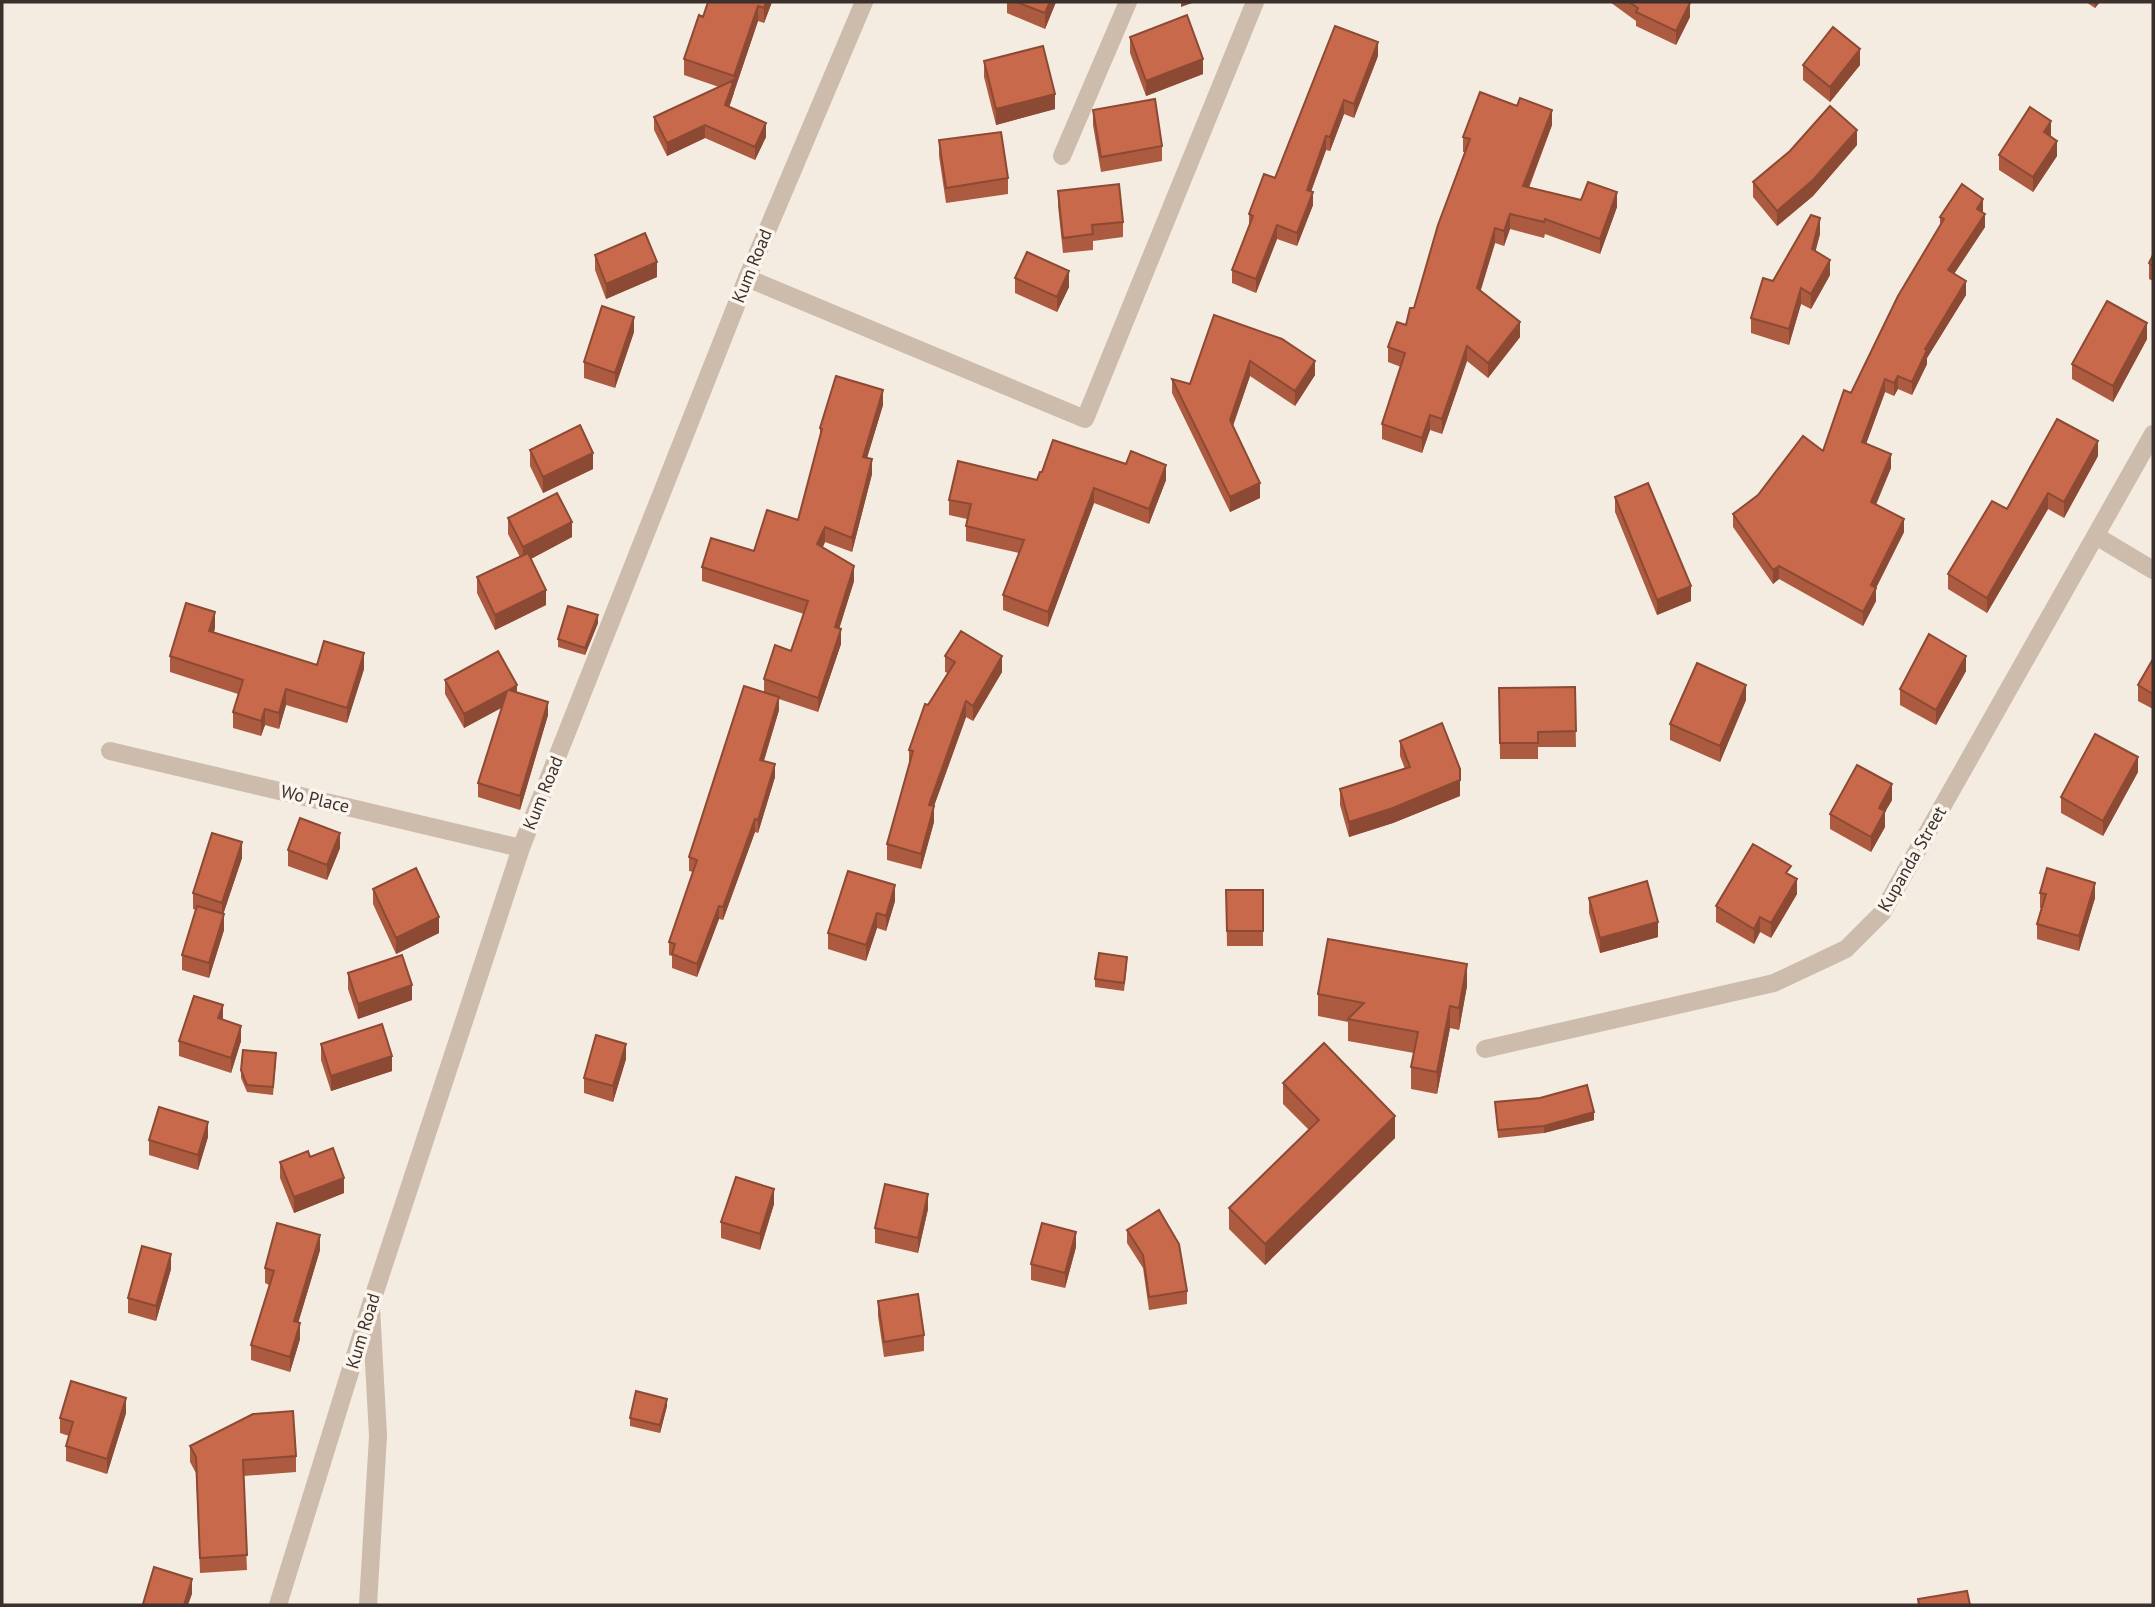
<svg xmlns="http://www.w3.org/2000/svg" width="2155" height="1607" font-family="'PT Sans',sans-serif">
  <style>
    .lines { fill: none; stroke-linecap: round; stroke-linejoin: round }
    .minor { stroke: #cdbbac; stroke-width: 18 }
    .tertiary { stroke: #cdbbac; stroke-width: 18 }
    .wall { fill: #ac5a40 }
    .shaded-wall { fill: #8c4a34 }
    .building { fill: #c8694b; stroke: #8c4a34; stroke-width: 2 }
    .labels { text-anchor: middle; stroke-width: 7; stroke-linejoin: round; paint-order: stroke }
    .street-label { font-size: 18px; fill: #3b302b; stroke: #fbf5ee }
  </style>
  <rect width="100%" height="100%" fill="#f4ebe1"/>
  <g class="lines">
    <path class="minor" d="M1062 156 1128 2
      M747 278 1085 419 1255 2
      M2096 536 2153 570
      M110 751 521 848
      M1485 1049 1774 983 1846 949 1882 913 2153 434
      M368 1605 378 1436 371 1307"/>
    <path class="tertiary" d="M278 1605 371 1304 521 848 747 278 864 2"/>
  </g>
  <path class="wall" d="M772 2 764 23 758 21 729 107 766 137 755 160 705 138 667 156 654 130V117L719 87 684 75V59L703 17Z
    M1007 2H1056L1045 29 1007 13Z
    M1610 2H1688L1690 17 1676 45 1636 26V21Z
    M2086 2H2100L2095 8Z
    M1130 37 1203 74 1146 96 1130 53Z
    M1378 56 1354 118 1344 114 1330 151 1326 150 1311 191 1313 205 1297 246 1277 239 1256 293 1232 283V270L1249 225V214L1275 178Z
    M984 61 1055 109 996 125 984 77Z
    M1803 65H1860L1830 102 1803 80Z
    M1093 110 1162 146V161L1101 172 1093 125Z
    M1552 125 1529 188 1581 200 1617 207 1600 254 1545 234 1544 238 1510 229 1504 246 1495 243 1480 291 1520 337 1488 378 1467 361 1442 434 1430 430 1422 453 1382 439V424L1401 367 1388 362V347L1406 325 1414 308 1465 152H1463V137Z
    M2051 137 2057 156 2033 192 1999 170V155Z
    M939 140 1008 178V194L946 203 939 156Z
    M1857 145 1813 196 1777 226 1753 197V182Z
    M1058 191 1123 222V237L1093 241V250L1063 253 1058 206Z
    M1983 213 1985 227 1954 274 1966 295 1927 358V364L1912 395 1898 389 1894 396 1885 392 1866 444 1891 468 1876 505 1904 532 1876 588V601L1863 626 1779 579 1773 584 1733 527V514L1823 451 1851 393 1940 226V217Z
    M1820 234 1815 251 1830 275 1811 309 1801 304 1789 345 1751 333V318L1773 281Z
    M595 255 657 277 606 299 595 270Z
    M2153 255V281L2149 279V263Z
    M1015 278 1069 287 1057 312 1015 293Z
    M1214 315 1315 375 1295 406 1250 376 1233 426 1260 498 1230 512 1172 393V379L1190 384Z
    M634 332 615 388 584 378V362Z
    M2147 339 2113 402 2072 379V364Z
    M883 405 867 458 872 474 852 552 825 542 823 547 854 581 839 629 841 644 818 712 779 699V710L764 761 775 777 758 833 755 832 723 920 719 919 697 977 672 968V956L669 955V942L693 872 689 871V857L764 692V679L791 651 804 614 702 581V567L754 551 798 520 820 436V428Z
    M530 450 593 469 543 493 530 466Z
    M2098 456 2064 518 2048 509 1987 613 1948 589V574L2007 509Z
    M1037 480H1166L1149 524 1094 503 1048 627 1003 610V595L1019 553 966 541V526L967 519 949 515V500Z
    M1615 497 1691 601 1657 615 1615 512Z
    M508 518 572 537 531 559 546 605 495 630 477 593V577L520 557 508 534Z
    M598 623 585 655 558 647V639Z
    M215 628 214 632 317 665 364 669 347 723 286 705 279 729 265 725 261 736 233 728V712L238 694 170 672V656Z
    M945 656 1002 672 973 721 966 717 934 806V822L921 869 887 860V844L909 765V750L928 705 948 673 945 672Z
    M2153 659V709L2138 701V685Z
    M1966 671 1936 725 1900 705V689Z
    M445 680 517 692 548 715 520 810 478 797V783L502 707 464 728 445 694Z
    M1575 687 1576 747H1538V759H1500L1499 688Z
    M1746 700 1720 762 1670 740V724Z
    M1400 741 1460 796 1393 823 1349 837 1340 805V789L1405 769 1400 756Z
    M2138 772 2103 836 2061 813V797Z
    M1892 800 1885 812V827L1871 852 1830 829V814Z
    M340 848 327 880 288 866V850Z
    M242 858 223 914 224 930 209 978 182 970V955L196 910 193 909V893Z
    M1791 875 1797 894 1771 938 1760 932 1754 944 1716 922V906Z
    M373 889 439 933 396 954 373 904Z
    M1226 890H1263V946H1227Z
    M2040 893 2095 898 2079 951 2037 939V924L2041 908H2040Z
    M1589 898 1658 937 1600 953 1589 913Z
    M895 901 886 931 877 928 866 961 828 949V933Z
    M1127 964 1124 991 1095 987V979Z
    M348 973 412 1000 358 1019 348 989Z
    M1467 986 1459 1030 1450 1028 1437 1094 1411 1089V1067L1414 1053 1348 1041V1022L1318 1016V994Z
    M223 1020 241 1041 231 1073 179 1056V1041Z
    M321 1044 392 1071 331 1091 321 1060Z
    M626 1059 613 1102 584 1093V1078Z
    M276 1061 273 1095 247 1092 241 1078V1070Z
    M1283 1083 1395 1138 1265 1265 1229 1229V1208L1309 1130 1283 1104Z
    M1495 1102 1594 1120 1544 1133 1498 1138Z
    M208 1137 198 1170 149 1155V1140Z
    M310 1157 344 1193 294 1213 280 1178V1162Z
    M774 1204 760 1250 721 1238V1222Z
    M928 1209 918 1253 875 1243V1228Z
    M1127 1230 1187 1291V1304L1149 1310 1143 1268 1127 1243Z
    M1076 1247 1065 1288 1031 1280V1264Z
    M320 1250 298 1323 300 1339 290 1372 251 1360V1345L269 1285 265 1283V1268Z
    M171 1269 156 1321 128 1313V1298Z
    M878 1301 924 1335V1351L884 1357 878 1316Z
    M667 1406 660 1433 630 1426V1418Z
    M126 1413 107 1474 66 1461V1446L69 1436 60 1433V1418Z
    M190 1446 296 1456V1472L243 1476 247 1570 200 1573 196 1473 190 1462Z"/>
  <path class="shaded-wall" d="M766 2H772L764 23V8Z
    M1050 2H1056L1045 29V13Z
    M1181 2H1195L1181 7Z
    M2095 2H2100L2095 8Z
    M1690 3V17L1676 45V31Z
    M758 6V21L734 92V76Z
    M1378 42V56L1354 118V104Z
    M1860 49V65L1830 102V87Z
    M1203 59V74L1146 96V81Z
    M734 80V93L725 119V105Z
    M1055 94V109L996 125V109Z
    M1344 100V114L1330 151V137Z
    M1552 110V125L1523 202V186Z
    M2051 121V137L2044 148V132Z
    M766 123V137L755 160V147Z
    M705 125V138L667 156V143Z
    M1857 130V145L1813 196 1777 226V211Z
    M1326 136V150L1307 203V190Z
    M2057 141V156L2033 192V177Z
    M1313 192V205L1297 246V233Z
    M1617 192V207L1600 254V239Z
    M1983 199V212L1977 222V209Z
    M1510 214V229L1504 246V231Z
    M1985 214V227L1948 283V270Z
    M1820 218V234L1812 265V249Z
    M1277 225V239L1256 293V279Z
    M1495 228V243L1477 303V288Z
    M1830 260V275L1811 309V294Z
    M657 262V277L606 299V284Z
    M1069 271V287L1057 312V297Z
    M1966 281V295L1927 358V364L1912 395V382L1925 349Z
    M1801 288V304L1789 345V329Z
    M634 317V332L615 388V373Z
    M1520 322V337L1488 378V363Z
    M2147 323V339L2113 402V386Z
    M1467 346V361L1442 434V419Z
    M1250 361V376L1230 434V420Z
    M1315 361V375L1295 406V391Z
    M1898 376V389L1894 396V383Z
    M1885 379V392L1862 455V442Z
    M883 390V405L863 471V457Z
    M1430 415V430L1422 453V438Z
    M2098 441V456L2064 518V502Z
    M593 453V469L543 493V477Z
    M1891 454V468L1871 515V502Z
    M872 459V474L852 552V538Z
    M1166 465V480L1149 524V509Z
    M1260 483V498L1230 512V497Z
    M1094 488V503L1048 627V612Z
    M2048 493V509L1987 613V598Z
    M1904 519V532L1876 588V601L1863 626V612L1871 585Z
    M572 522V537L523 563V547Z
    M825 527V542L817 558V544Z
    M854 566V581L835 642V627Z
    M1779 566V579L1773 584V570Z
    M1691 586V601L1657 615V600Z
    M546 590V605L495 630V615Z
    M215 612V628L209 646V631Z
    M598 615V623L585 655V648Z
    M841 629V644L818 712V698Z
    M364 653V669L347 723V708Z
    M1002 656V672L973 721V706Z
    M1966 656V671L1936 725V710Z
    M517 685V699L509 690Z
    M1746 685V700L1720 762V746Z
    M286 689V705L279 729V713Z
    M507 691V705L464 728V714Z
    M779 697V710L760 773V760Z
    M966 701V717L929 820V805Z
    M548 702V715L520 810V796Z
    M265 709V725L261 736V721Z
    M2138 757V772L2103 836V821Z
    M775 764V777L758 833V820Z
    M1460 780V796L1393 823 1349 837V822Z
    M1892 784V800L1885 812V827L1871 852V837L1879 808Z
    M934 806V822L921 869V854Z
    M755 819V832L723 920V907Z
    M340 833V848L327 880V865Z
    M242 842V858L222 918V903Z
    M1797 879V894L1771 938V923Z
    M2095 883V898L2079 951V936Z
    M895 885V901L886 931V916Z
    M719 906V919L697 977V964Z
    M877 913V928L866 961V945Z
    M224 914V930L209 978V963Z
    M439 917V933L396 954V938Z
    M1760 917V932L1754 944V929Z
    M1658 922V937L1600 953V938Z
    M1467 964V986L1459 1030V1008Z
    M412 985V1000L358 1019V1004Z
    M223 1005V1021L218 1018Z
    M1450 1006V1028L1437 1094V1072Z
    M241 1026V1041L231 1073V1058Z
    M626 1044V1059L613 1102V1086Z
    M392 1056V1071L331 1091V1076Z
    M1594 1112V1120L1544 1133V1126Z
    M1395 1116V1138L1265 1265V1244Z
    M208 1122V1137L198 1170V1155Z
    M344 1178V1193L294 1213V1197Z
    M774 1189V1204L760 1250V1234Z
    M928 1194V1209L918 1253V1238Z
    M1076 1232V1247L1065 1288V1273Z
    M320 1235V1250L294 1337V1321Z
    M171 1254V1269L156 1321V1306Z
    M300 1323V1339L290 1372V1357Z
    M126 1398V1413L107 1474V1459Z
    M667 1399V1406L660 1433V1425Z
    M192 1579V1594L188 1605H184Z"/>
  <path class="building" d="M708 2H766L764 8 758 6 734 76 684 59 699 15 703 17Z
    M1016 2H1050L1045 13Z
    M1629 2H1688L1690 3 1676 31 1636 12 1638 8Z
    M1187 15 1203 59 1146 81 1130 37Z
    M1335 26 1378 42 1354 104 1344 100 1330 137 1326 136 1307 190 1313 192 1297 233 1277 225 1256 279 1232 270 1253 216 1249 214 1264 174 1275 178Z
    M1833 27 1860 49 1830 87 1803 65Z
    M1043 46 1055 94 996 109 984 61Z
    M734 80 725 105 766 123 755 147 705 125 667 143 654 117Z
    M1480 92 1517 106 1520 98 1552 110 1523 186 1581 200 1588 182 1617 192 1600 239 1545 219 1544 222 1510 214 1504 231 1495 228 1477 288 1520 322 1488 363 1467 346 1442 419 1430 415 1422 438 1382 424 1405 353 1388 347 1397 322 1406 325 1410 308H1414L1438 225 1470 139 1463 137Z
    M1155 99 1162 146 1101 157 1093 110Z
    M1830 106 1857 130 1813 180 1777 211 1753 182 1790 151Z
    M2030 107 2051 121 2044 132 2057 141 2033 177 1999 155Z
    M1001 132 1008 178 946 188 939 140Z
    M1119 184 1123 222 1092 225 1093 234 1063 238 1058 191Z
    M1962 184 1983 199 1977 209 1985 214 1948 270 1966 281 1925 349 1927 350 1912 382 1898 376 1894 383 1885 379 1862 442 1891 454 1871 502 1904 519 1871 585 1876 588 1863 612 1779 566 1773 570 1733 514 1758 495 1803 436 1823 451 1844 390 1851 393 1898 296 1944 219 1940 217Z
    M1811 215 1820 218 1812 249 1830 260 1811 294 1801 288 1789 329 1751 318 1763 278 1773 281Z
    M645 233 657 262 606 284 595 255Z
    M1027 252 1069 271 1057 297 1015 278Z
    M2153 255V266L2149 263Z
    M2107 301 2147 323 2113 386 2072 364Z
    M602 306 634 317 615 373 584 362Z
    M1214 315 1282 339 1315 361 1295 391 1250 361 1230 420 1260 483 1230 497 1172 379 1190 384Z
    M836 376 883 390 863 457 872 459 852 538 825 527 817 544 854 566 835 627 841 629 818 698 764 679 775 645 791 651 808 601 702 567 711 538 754 551 767 510 798 520 822 429 820 428Z
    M2057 419 2098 441 2064 502 2048 493 1987 598 1948 574 1992 501 2007 509Z
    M580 425 593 453 543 477 530 450Z
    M1053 440 1126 464 1131 451 1166 465 1149 509 1094 488 1048 612 1003 595 1024 540 966 526 971 504 949 500 958 461 1037 480 1040 472H1042Z
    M1648 483 1691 586 1657 600 1615 497Z
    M557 493 572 522 523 547 508 518Z
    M528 553 546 590 495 615 477 577Z
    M186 603 215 612 209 631 317 665 324 641 364 653 347 708 286 689 279 713 265 709 261 721 233 712 243 680 170 656Z
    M568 606 598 615 585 648 558 639Z
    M961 631 1002 656 973 706 966 701 929 805 934 806 921 854 887 844 913 751 909 750 925 704 928 705 955 662 945 656Z
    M1929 634 1966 656 1936 710 1900 689Z
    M498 651 517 685 509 690 548 702 520 796 478 783 507 691 464 714 445 680Z
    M2153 659V694L2138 685Z
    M1697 663 1746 685 1720 746 1670 724Z
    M744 686 779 697 760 760 775 764 758 820 755 819 723 907 719 906 697 964 672 954 675 944 669 942 697 860 689 857Z
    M1575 687 1576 731 1538 732V743H1500L1499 688Z
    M1442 723 1460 769V780L1393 808 1349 822 1340 789 1410 767 1400 741Z
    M2095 734 2138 757 2103 821 2061 797Z
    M1857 765 1892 784 1879 808 1885 811 1871 837 1830 814Z
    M300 818 340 833 327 865 288 850Z
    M212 833 242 842 222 903 193 893Z
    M1753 844 1791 866 1786 873 1797 879 1771 923 1760 917 1754 929 1716 906Z
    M416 868 439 917 396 938 373 889Z
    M2047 868 2095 883 2079 936 2037 924 2046 894 2040 893Z
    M848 871 895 885 886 916 877 913 866 945 828 933Z
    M1647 881 1658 922 1600 938 1589 898Z
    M1226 890H1263V931H1227Z
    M197 906 224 914 209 963 182 955Z
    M1328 939 1467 964 1459 1008 1450 1006 1437 1072 1411 1067 1418 1032 1348 1019 1364 1003 1318 994Z
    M1099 953 1127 957 1124 983 1095 979Z
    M402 955 412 985 358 1004 348 973Z
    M194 996 223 1005 218 1018 241 1026 231 1058 179 1041Z
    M382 1024 392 1056 331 1076 321 1044Z
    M596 1035 626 1044 613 1086 584 1078Z
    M1324 1043 1395 1116 1265 1244 1229 1208 1319 1120 1283 1083Z
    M243 1050 276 1053 273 1087 247 1085 241 1070Z
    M1587 1085 1594 1112 1544 1126 1498 1130 1495 1102 1540 1098Z
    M159 1107 208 1122 198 1155 149 1140Z
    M333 1148 344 1178 294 1197 280 1162 308 1151 310 1157Z
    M736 1177 774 1189 760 1234 721 1222Z
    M885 1184 928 1194 918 1238 875 1228Z
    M1159 1210 1179 1244 1187 1291 1149 1297 1143 1255 1127 1230Z
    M277 1223 320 1235 294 1321 300 1323 290 1357 251 1345 274 1271 265 1268Z
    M1042 1223 1076 1232 1065 1273 1031 1264Z
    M142 1246 171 1254 156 1306 128 1298Z
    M918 1294 924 1335 884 1342 878 1301Z
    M71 1381 126 1398 107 1459 66 1446 73 1422 60 1418Z
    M636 1391 667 1399 660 1425 630 1418Z
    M293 1411 296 1456 243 1460 247 1555 200 1558 196 1457 190 1446 253 1414Z
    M154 1567 192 1579 184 1605H147L143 1604Z
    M1967 1591 1970 1605H1919L1918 1599Z"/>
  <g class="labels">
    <g class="street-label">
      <text transform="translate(752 266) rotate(-68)" y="6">Kum Road</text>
      <text transform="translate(543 793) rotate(-68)" y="6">Kum Road</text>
      <text transform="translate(315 799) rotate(13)" y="6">Wo Place</text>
      <text transform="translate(1912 859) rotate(-60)" y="6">Kupanda Street</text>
      <text transform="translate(363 1331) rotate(-73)" y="6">Kum Road</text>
    </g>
  </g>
  <rect width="2155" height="1607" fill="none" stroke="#3b302b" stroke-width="7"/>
</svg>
